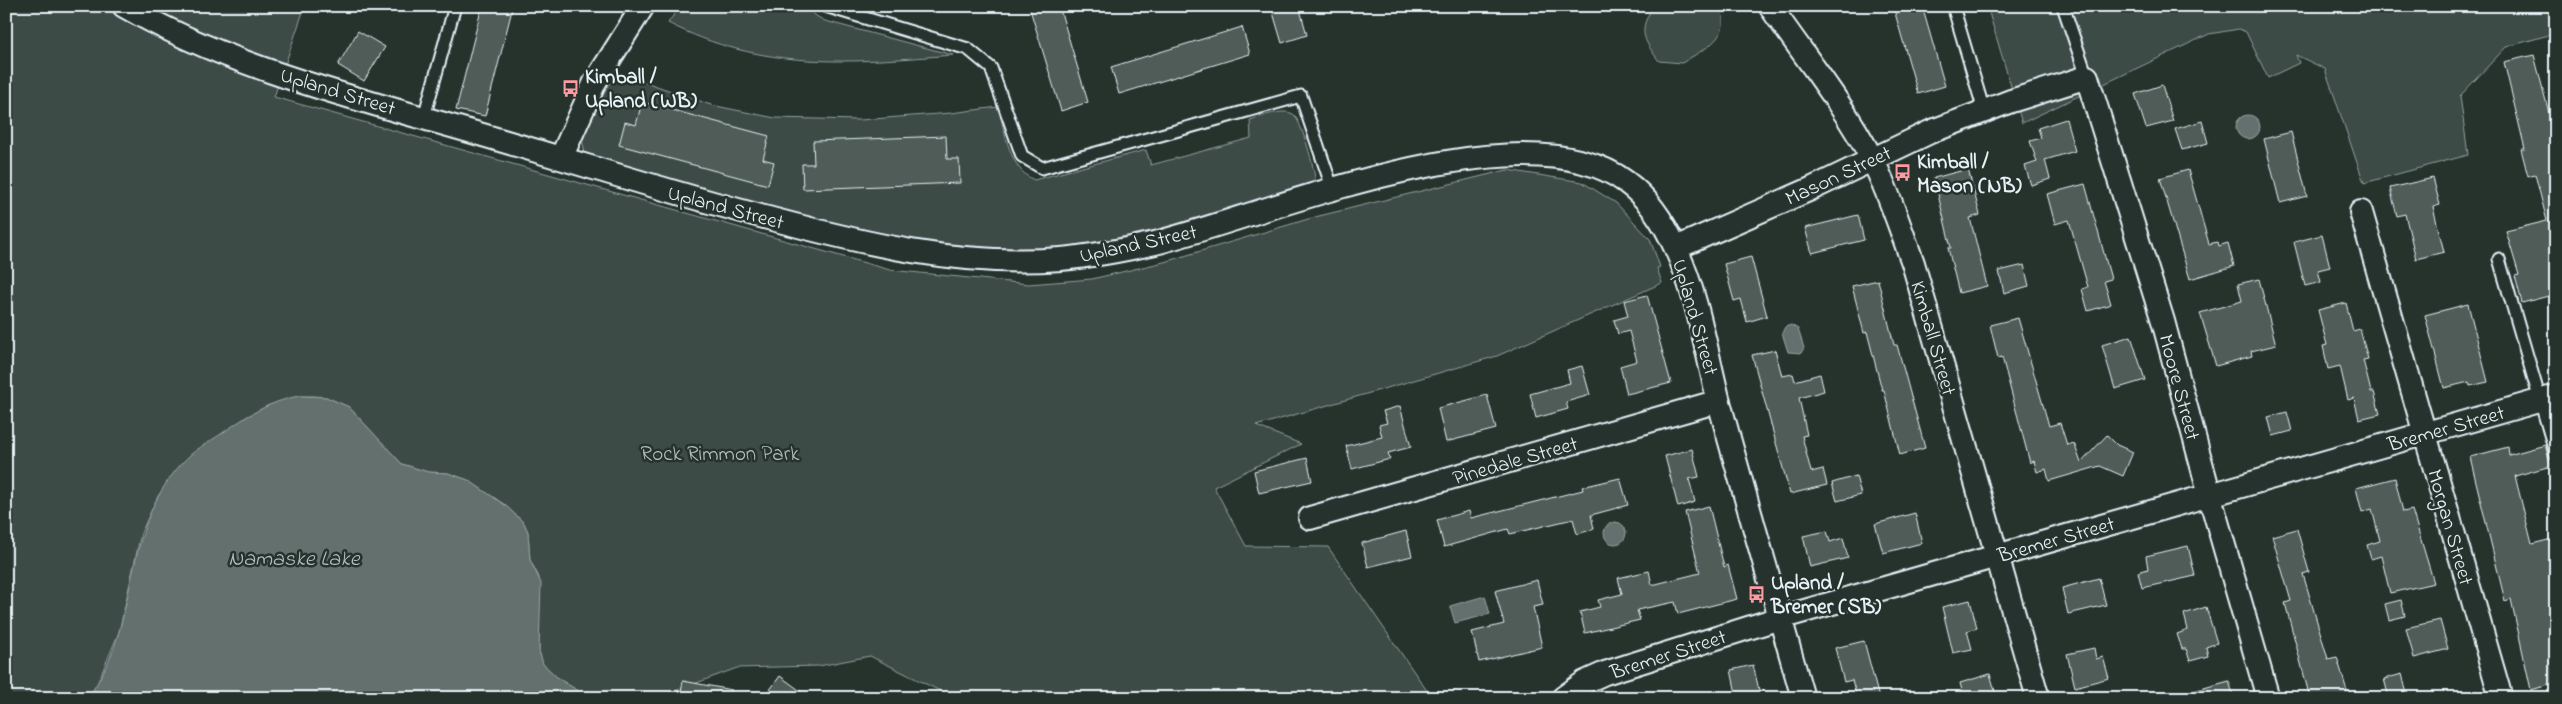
<svg xmlns="http://www.w3.org/2000/svg" width="2562" height="704" font-family="'Indie Flower',sans-serif">
  <style>
    .green { fill: #3e4b47; stroke: #939ea0 }
    .water { fill: #636f6d; stroke: #98a3a5 }
    .building { fill: #505c59; stroke: #e8f1f8 }
    .lines { fill: none; stroke-linecap: round; stroke-linejoin: round }
    .lane-casing { stroke: #e8f1f8; stroke-width: 15 }
    .street-casing { stroke: #e8f1f8; stroke-width: 26 }
    .lane { stroke: #26332d; stroke-width: 11 }
    .street { stroke: #26332d; stroke-width: 22 }
    .labels { text-anchor: middle; stroke-width: 5; stroke-linejoin: round; paint-order: stroke }
    .poi-label { font-size: 21px; font-weight: bold; fill: #e8f1f8; stroke: #26332d; text-anchor: start }
    .street-label { font-size: 21px; fill: #e8f1f8; stroke: #26332d }
    .park-label { font-size: 21px; fill: #b5bfc3; stroke: #26332d }
    .water-label { font-size: 22px; font-style: italic; fill: #b3bdc0; stroke: #26332d }
  </style>
  <rect width="100%" height="100%" fill="#26332d"/>
  <filter id="ink" filterUnits="userSpaceOnUse"><feTurbulence type="fractalNoise" baseFrequency=".02" numOctaves="2"/><feDisplacementMap in="SourceGraphic" scale="10" xChannelSelector="R" yChannelSelector="G"/><feConvolveMatrix kernelMatrix="1 2 1 2 8 2 1 2 1" color-interpolation-filters="sRGB"/></filter>
  <g filter="url(#ink)">
    <path class="green" d="M6 6H305L274 97 890 270 1029 284 1092 279 1164 262 1315 217 1507 170 1582 182 1616 203 1650 239 1660 267 1657 268 1662 283 1497 356 1256 426 1301 444 1214 487 1246 546 1328 547 1432 698H954L870 656 819 666 737 668 656 698H590L559 679 543 664 539 651V577L530 560 528 532 524 523 505 505 468 480 448 473 428 472 402 464 349 407 326 397 314 396H299L269 405 246 417 183 462 158 496 141 533 119 632 97 684 88 698H6Z
      M680 6H806L816 16 825 21 953 55C851 63 762 71 668 23Z
      M1655 6H1720C1733 38 1705 48 1682 63L1659 61C1648 46 1638 34 1648 16 1650 11 1651 9 1655 6Z
      M1987 6H2556V33L2506 47 2460 96 2468 155 2364 183 2325 69 2296 55 2299 63 2268 78 2246 32 2239 29 2209 34 2022 123Z
      M614 71 711 105 775 118 860 120 951 113 998 107C1005 131 1009 169 1034 180L1146 150 1151 165 1251 138 1250 120C1261 117 1282 108 1293 114 1301 119 1316 172 1315 182L1313 186 1159 233 1038 253 883 242 586 157 582 140Z"/>
    <path class="water" d="M2236 127a12 12 0 1 1 24 0a12 12 0 1 1-24 0Z
      M1791 325 1798 329 1804 348 1801 353 1788 352 1782 333 1785 327Z
      M299 396 326 397 349 407 402 464 428 472 448 473 468 480 505 505 524 523 528 532 530 560 541 583 539 651 543 664 559 679 590 698H88C101 678 113 655 119 632 136 571 137 510 184 461 194 450 209 442 221 434 245 417 270 401 299 396Z
      M1604 533a11 11 0 1 1 22 0a11 11 0 1 1-22 0Z
      M1485 596 1490 614 1455 623 1450 606Z"/>
    <path class="building" d="M482 6H513L485 116 456 110Z
      M1029 6H1059L1088 102 1061 111Z
      M1271 6H1299L1307 35 1282 43Z
      M1893 6H1922L1945 86 1918 94Z
      M1242 27 1250 54 1119 94 1111 67Z
      M358 31 385 47 364 81 338 65Z
      M2534 55 2556 140V294L2522 303 2515 276 2519 275 2506 231 2547 221 2535 174 2528 176 2521 149H2525L2504 62Z
      M2162 85 2173 121 2146 128 2135 94Z
      M642 102 769 136 763 159 774 162 768 185 619 145 625 122 636 125Z
      M2066 119 2075 151 2045 160 2050 179 2031 185 2025 166 2037 162 2030 141 2041 138 2038 128Z
      M2202 121 2208 143 2182 150 2175 129Z
      M2291 132 2307 196 2280 203 2264 139Z
      M946 136 947 159H959L960 183 803 189 802 164H814L813 141Z
      M1968 169 1980 215 1970 218 1987 286 1959 293 1948 248H1951L1934 178Z
      M2188 170 2209 244 2217 242 2218 246 2228 243 2234 266 2190 279 2160 178Z
      M2433 178 2440 205 2433 207 2444 252 2416 259 2405 214 2397 216 2390 188Z
      M2085 184 2111 279 2104 281 2111 304 2088 311 2082 289 2088 287 2069 220 2055 224 2047 194Z
      M1858 215 1864 240 1812 253 1805 228Z
      M2322 235 2330 267 2318 270 2321 282 2305 286 2294 242Z
      M1751 257 1767 316 1747 322 1741 299 1734 301 1724 264Z
      M2024 265 2029 286 2004 293 1999 271Z
      M2259 279 2276 345 2251 351 2252 356 2216 366 2200 313 2242 301 2238 284Z
      M1878 280 1894 345H1897L1925 448 1900 455 1884 390H1882L1867 332 1864 333 1852 286Z
      M1647 295 1671 383 1627 394 1620 366 1637 361 1629 331 1618 334 1614 320 1628 316 1624 301Z
      M2346 303 2353 331 2360 329 2368 359 2363 360 2371 392H2374L2380 414 2359 419 2354 398 2348 400 2340 366 2328 369 2323 346 2327 345 2318 310Z
      M2468 304 2488 382 2470 386 2469 382 2444 388 2425 315Z
      M2018 318 2049 426 2060 423 2067 445 2074 443 2081 463 2107 435 2117 445 2133 452 2123 476 2100 466 2049 481 2046 469 2037 472 2034 461 2030 463 2002 357 1998 358 1990 325Z
      M2131 336 2145 380 2115 389 2102 345Z
      M1775 350 1782 376 1793 374 1795 381 1820 374 1824 391 1799 398 1807 435 1802 436 1811 472 1823 469 1827 485 1790 494 1752 355Z
      M1582 366 1590 395 1566 402 1568 409 1536 418 1530 394 1570 383 1567 370Z
      M1487 395 1496 429 1446 442 1438 408Z
      M1400 406 1411 447 1388 453 1390 459 1352 469 1346 446 1382 437 1379 425 1387 423 1383 411Z
      M2287 412 2292 431 2273 436 2268 417Z
      M2545 445 2551 466 2515 476 2532 544 2556 538V602L2551 603 2556 623V683L2531 690 2511 599 2505 601 2470 457 2508 447 2509 455Z
      M1692 449 1699 477 1689 479 1695 502 1678 507 1665 456Z
      M1307 458 1312 481 1259 493 1254 471Z
      M1856 476 1861 495 1837 501 1832 483Z
      M1620 478 1628 505 1591 515 1594 529 1577 534 1573 519 1510 534 1508 529 1444 547 1437 520 1469 511 1471 518 1583 490 1582 487Z
      M2395 478 2403 512 2412 510 2434 583 2390 593 2381 556 2371 559 2367 545 2380 541 2372 509 2362 512 2356 488Z
      M1709 506 1724 567 1728 565 1737 599 1678 614 1675 602 1637 610 1640 620 1585 633 1580 612 1600 607 1598 600 1622 594 1618 578 1649 571 1652 585 1700 573 1685 512Z
      M1915 513 1922 543 1883 553 1875 524Z
      M2297 529 2309 572 2303 574 2328 659 2337 657 2349 698H2310L2285 603 2291 601 2272 536Z
      M1406 531 1412 556 1368 567 1362 543Z
      M1827 531 1830 542 1843 538 1848 558 1810 567 1803 536Z
      M2188 546 2195 576 2142 588 2138 572 2148 569 2146 556Z
      M2099 578 2106 605 2068 614 2062 588Z
      M1537 580 1543 605 1533 607 1542 647 1479 662 1472 632 1504 624 1495 591Z
      M1970 600 1977 628 1967 631 1972 649 1953 653 1942 607Z
      M2401 600 2405 616 2389 620 2385 604Z
      M2206 607 2217 643 2206 647 2208 656 2190 661 2186 649H2182L2177 634 2188 630 2184 614Z
      M2440 620 2448 649 2414 658 2406 628Z
      M1864 641 1879 698H1857L1852 680 1844 682 1835 648Z
      M2094 648 2096 659 2103 657 2109 678 2075 687 2067 654Z
      M1753 665 1761 698H1737L1731 670Z
      M1990 674 1997 698H1964L1960 683Z
      M2402 674 2408 698H2389L2384 679Z
      M780 676 810 698H764Z
      M683 681 732 690 731 698H680Z
      M2229 681 2234 698H2187L2186 693Z"/>
    <g class="lines">
      <defs>
        <path id="lane" d="M825 6 968 49 991 68 1022 156 1042 168 1301 96 1333 190
          M1953 6 1984 111
          M2063 6 2087 77
          M424 117 455 6
          M2499 259 2556 455"/>
        <path id="street" d="M124 6C240 73 376 103 503 141 592 167 679 195 768 218 865 244 960 267 1061 259 1092 256 1124 250 1155 243 1269 214 1523 105 1626 182 1648 198 1665 224 1676 249 1698 297 1706 351 1719 402 1746 501 1775 599 1803 698
          M1770 6C1805 57 1843 104 1872 159 1889 192 1900 228 1913 263L2038 698
          M561 158 595 82 643 6
          M2361 212 2501 698
          M1676 248 1813 188 1930 132 2011 101 2087 77 2163 321 2214 511 2268 698
          M1310 518 1719 401
          M1563 698 1585 682 1605 673 1780 618 2556 396"/>
      </defs>
      <use href="#lane" class="lane-casing"/>
      <use href="#street" class="street-casing"/>
      <use href="#lane" class="lane"/>
      <use href="#street" class="street"/>
    </g>
  </g>
  <defs>
    <symbol id="bus-bare" viewBox="-9 -9 18 18"><path d="M-5-6H5V4H4V6H2V4H-2V6H-4V4H-5ZM-3.5-4V0h7V-4ZM-3.5 1.2v1.5H-2V1.2ZM2 1.2v1.5H3.5V1.2Z" fill="#ff9aa2" stroke="#26332d" stroke-width="2.5" paint-order="stroke"/></symbol>
  </defs>
  <g fill-rule="evenodd">
    <use href="#bus-bare" x="558" y="76" width="25" height="25"/>
    <use href="#bus-bare" x="1890" y="160" width="25" height="25"/>
    <use href="#bus-bare" x="1744" y="582" width="25" height="25"/>
  </g>
  <g class="labels">
    <g class="poi-label">
      <text x="585" y="83">Kimball /<tspan x="585" dy="24">Upland (WB)</tspan></text>
      <text x="1917" y="168">Kimball /<tspan x="1917" dy="24">Mason (NB)</tspan></text>
      <text x="1771" y="589">Upland /<tspan x="1771" dy="24">Bremer (SB)</tspan></text>
    </g>
    <g class="street-label">
      <text transform="translate(338 91) rotate(17)" y="7">Upland Street</text>
      <text transform="translate(1838 175) rotate(-25)" y="7">Mason Street</text>
      <text transform="translate(726 207) rotate(15)" y="7">Upland Street</text>
      <text transform="translate(1138 243) rotate(-12)" y="7">Upland Street</text>
      <text transform="translate(1696 317) rotate(74)" y="7">Upland Street</text>
      <text transform="translate(1934 338) rotate(74)" y="7">Kimball Street</text>
      <text transform="translate(2180 387) rotate(75)" y="7">Moore Street</text>
      <text transform="translate(2446 428) rotate(-16)" y="7">Bremer Street</text>
      <text transform="translate(1515 460) rotate(-16)" y="7">Pinedale Street</text>
      <text transform="translate(2451 527) rotate(74)" y="7">Morgan Street</text>
      <text transform="translate(2056 539) rotate(-16)" y="7">Bremer Street</text>
      <text transform="translate(1668 654) rotate(-18)" y="7">Bremer Street</text>
    </g>
    <g class="park-label">
      <text x="720" y="460">Rock Rimmon Park</text>
    </g>
    <g class="water-label">
      <text x="294" y="565">Namaske Lake</text>
    </g>
  </g>
  <rect width="2562" height="704" fill="none" stroke="#26332d" stroke-width="25"/>
  <rect x="12" y="12" width="2537" height="679" fill="none" stroke="#e8f1f8" stroke-width="2" filter="url(#ink)"/>
</svg>
